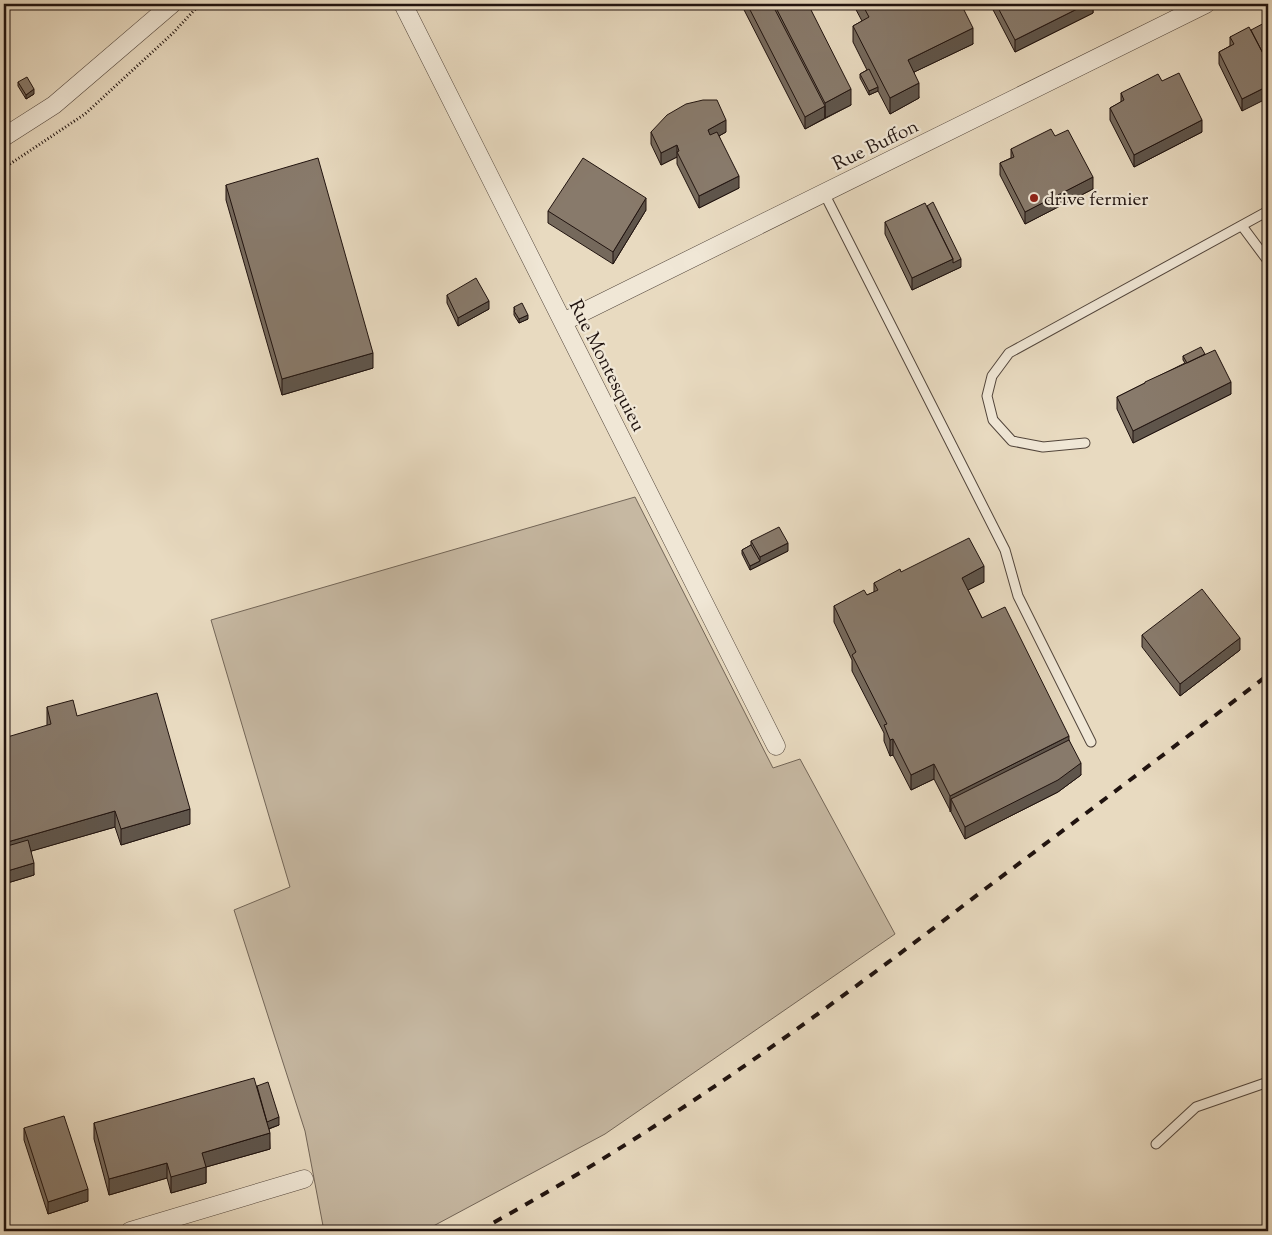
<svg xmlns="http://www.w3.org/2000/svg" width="1272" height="1235" font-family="'Sorts Mill Goudy',serif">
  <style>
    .green { fill: #c6b8a2; stroke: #736658 }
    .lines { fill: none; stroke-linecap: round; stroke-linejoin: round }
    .service-casing { stroke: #52453b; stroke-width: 11 }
    .minor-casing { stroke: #52453b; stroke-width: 19 }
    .path { stroke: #20130f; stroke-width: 3; stroke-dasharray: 1 2.5; stroke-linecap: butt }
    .service { stroke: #f0e7d6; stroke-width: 9 }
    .minor { stroke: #f0e7d6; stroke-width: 18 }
    .rail { stroke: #20130f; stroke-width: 4; stroke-dasharray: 9 9; stroke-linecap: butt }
    .wall { fill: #75695c; stroke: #20130f }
    .shaded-wall { fill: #5f554b; stroke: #20130f }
    .building { fill: #887a6b; stroke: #20130f }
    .poi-dot { fill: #8f2418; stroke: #f0e7d6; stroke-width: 2 }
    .labels { text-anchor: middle; stroke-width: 4.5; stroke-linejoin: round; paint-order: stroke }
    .street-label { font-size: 19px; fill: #20130f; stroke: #f0e7d6 }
    .poi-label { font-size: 19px; fill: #20130f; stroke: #f0e7d6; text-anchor: start }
  </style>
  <rect width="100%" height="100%" fill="#e8dac0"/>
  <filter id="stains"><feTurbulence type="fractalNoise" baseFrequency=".004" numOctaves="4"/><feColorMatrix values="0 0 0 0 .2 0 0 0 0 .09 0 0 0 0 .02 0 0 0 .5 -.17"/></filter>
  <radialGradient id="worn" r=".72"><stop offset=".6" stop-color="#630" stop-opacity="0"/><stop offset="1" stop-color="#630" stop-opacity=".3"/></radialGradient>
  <path class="green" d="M635 497 773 768 800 759 895 934 605 1134 424 1231H324L305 1131 234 910 290 887 211 620Z"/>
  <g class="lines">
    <defs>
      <path id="service" d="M824 193 1005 550 1018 596 1091 742
        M1242 226 1268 261
        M1085 443 1043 447 1012 441 993 420 987 396 992 376 1009 353 1268 211
        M1156 1144 1196 1107 1268 1082"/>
      <path id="minor" d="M403 4 776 746
        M4 137 54 105 172 4
        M563 322 1206 4
        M130 1231 304 1179"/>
    </defs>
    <use href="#service" class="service-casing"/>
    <use href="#minor" class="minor-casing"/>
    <path class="path" d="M4 168 85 114 173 33 200 4"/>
    <use href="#service" class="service"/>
    <use href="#minor" class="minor"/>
    <path class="rail" d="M478 1231C658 1134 823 1013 985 889 1080 818 1174 747 1268 675"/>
  </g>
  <path class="wall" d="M741 4H808L851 105 805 129Z
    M853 4H961L973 44 914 72 919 98 890 114 878 91 869 95 860 78V74L867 70 853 42V26L862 21Z
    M990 4H1093V13L1015 52Z
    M1251 30 1242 111 1219 64V52L1230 46V37Z
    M18 82 34 94 26 99 18 86Z
    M1121 93 1202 132 1134 167 1110 120V108L1121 102Z
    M651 132H726L719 136 739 188 699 208 677 164V157L661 165 651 144Z
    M1055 136 1093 189 1025 224 1000 175V163L1011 158V149Z
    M226 185 373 368 282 395 226 200Z
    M646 210 613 264 548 223V211Z
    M885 222 961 267 912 290 885 234Z
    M447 295 489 309 458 326 447 303Z
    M514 307 528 319 519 323 514 315Z
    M1205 354 1231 394 1133 443 1117 409V397L1185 363 1183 360V356Z
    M751 541 788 551 750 570 742 554V550L751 545Z
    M901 572 984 582 968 590 982 618 1069 740 1081 775 1058 792 965 839 934 779 911 790 893 755 890 756 884 741V733L852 671V660L834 622V606L867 595 874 592V583Z
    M1142 635 1240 650 1180 696 1142 647Z
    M47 707 77 716 190 824 121 845 115 827 31 851 34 875 4 884 47 725Z
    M257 1086 279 1125 269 1129 270 1149 206 1167V1183L171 1193 167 1178 109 1195 94 1139V1123Z
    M24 1128 88 1201 48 1214 24 1140Z"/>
  <path class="shaded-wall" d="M1087 4H1093V13L1015 52V40Z
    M973 28V44L908 75V60Z
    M919 83V98L890 114V98Z
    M1268 86V98L1242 111V99Z
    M878 87V91L869 95V91Z
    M34 89V94L26 99V95Z
    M851 89V105L825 118V103Z
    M825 106V118L805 129V117Z
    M726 120V132L708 142V130Z
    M1202 120V132L1134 167V155Z
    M677 145V157L661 165V153Z
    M739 176V188L699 208V196Z
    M1093 177V189L1025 224V212Z
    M646 198V210L613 264V252Z
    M953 259H961V267L912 290V278Z
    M489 301V309L458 326V318Z
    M528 315V319L519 323V319Z
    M373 353V368L282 395V379Z
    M1231 382V394L1133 443V431Z
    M788 543V551L750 570V566L760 561V557Z
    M984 566V582L962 593V578Z
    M9 610V626L4 627V611Z
    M1240 638V650L1180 696V684Z
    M1069 736V752L951 799V811L950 812V796Z
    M893 739V755L890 756V740Z
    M1081 763V775L1058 792 965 839V827Z
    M934 764V779L911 790V775Z
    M190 809V824L121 845V829Z
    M115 811V827L4 859V843Z
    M34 863V875L4 884V872Z
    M279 1117V1125L265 1130V1122Z
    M270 1133V1149L206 1167V1183L171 1193V1177L202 1153Z
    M167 1163V1178L109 1195V1179Z
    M88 1189V1201L48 1214V1202Z"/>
  <path class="building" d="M747 4H772L825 106 805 117Z
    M774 4H808L851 89 825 103Z
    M862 4H961L973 28 908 60 919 83 890 98 853 26 869 17Z
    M996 4H1087L1015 40Z
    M1268 21V63L1251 30Z
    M1249 27 1268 63V86L1242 99 1219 52 1234 44 1230 37Z
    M869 69 878 87 869 91 860 74Z
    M1179 73 1202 120 1134 155 1110 108 1124 100 1121 93 1158 74 1162 81Z
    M27 77 34 89 26 95 18 82Z
    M703 100H717L726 120 708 130 710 135 717 132 739 176 699 196 677 152 679 151 677 145 661 153 651 132 667 115 686 104Z
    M1051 129 1055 136 1068 130 1093 177 1025 212 1000 163 1014 157 1011 149Z
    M318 158 373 353 282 379 226 185Z
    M583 158 646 198 613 252 548 211Z
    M933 202 961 259 953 263V259L927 206Z
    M925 203 953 259 912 278 885 222Z
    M476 278 489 301 458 318 447 295Z
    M522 303 528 315 519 319 514 311 515 310 514 307Z
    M1201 347 1205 354 1187 363 1183 356Z
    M1215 350 1231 382 1133 431 1117 397 1145 383V382Z
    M779 527 788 543 760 557 751 541Z
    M969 538 984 566 962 578 982 618 1005 607 1069 736 950 796 934 764 911 775 893 739 890 740 884 725 887 724 852 655 856 652 834 606 864 590 867 595 878 590 874 583 900 569 901 572Z
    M751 545 760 561 750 566 742 550Z
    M1202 589 1240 638 1180 684 1142 635Z
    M4 592 9 610 4 611Z
    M157 693 190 809 121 829 115 811 4 843V738L51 724 47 707 73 700 77 716Z
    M1069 740 1081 763 1058 780 965 827 951 799Z
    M28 840 34 863 4 872V847Z
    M254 1078 270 1133 202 1153 206 1167 171 1177 167 1163 109 1179 94 1123Z
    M268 1082 279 1117 267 1122 257 1086Z
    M64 1116 88 1189 48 1202 24 1128Z"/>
  <circle class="poi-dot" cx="1034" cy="198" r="5"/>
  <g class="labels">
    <g class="street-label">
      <text transform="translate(875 144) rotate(-26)" y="7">Rue Buffon</text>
      <text transform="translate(608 365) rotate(63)" y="7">Rue Montesquieu</text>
    </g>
    <g class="poi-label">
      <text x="1044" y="205">drive fermier</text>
    </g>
  </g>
  <rect width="1272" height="1235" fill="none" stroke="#e8dac0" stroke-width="20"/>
  <rect x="5" y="5" width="1262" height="1225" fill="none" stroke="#20130f" stroke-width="2.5"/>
  <rect x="10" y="10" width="1252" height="1215" fill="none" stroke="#20130f"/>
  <rect width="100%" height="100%" filter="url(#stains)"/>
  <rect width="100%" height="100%" fill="url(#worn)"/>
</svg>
